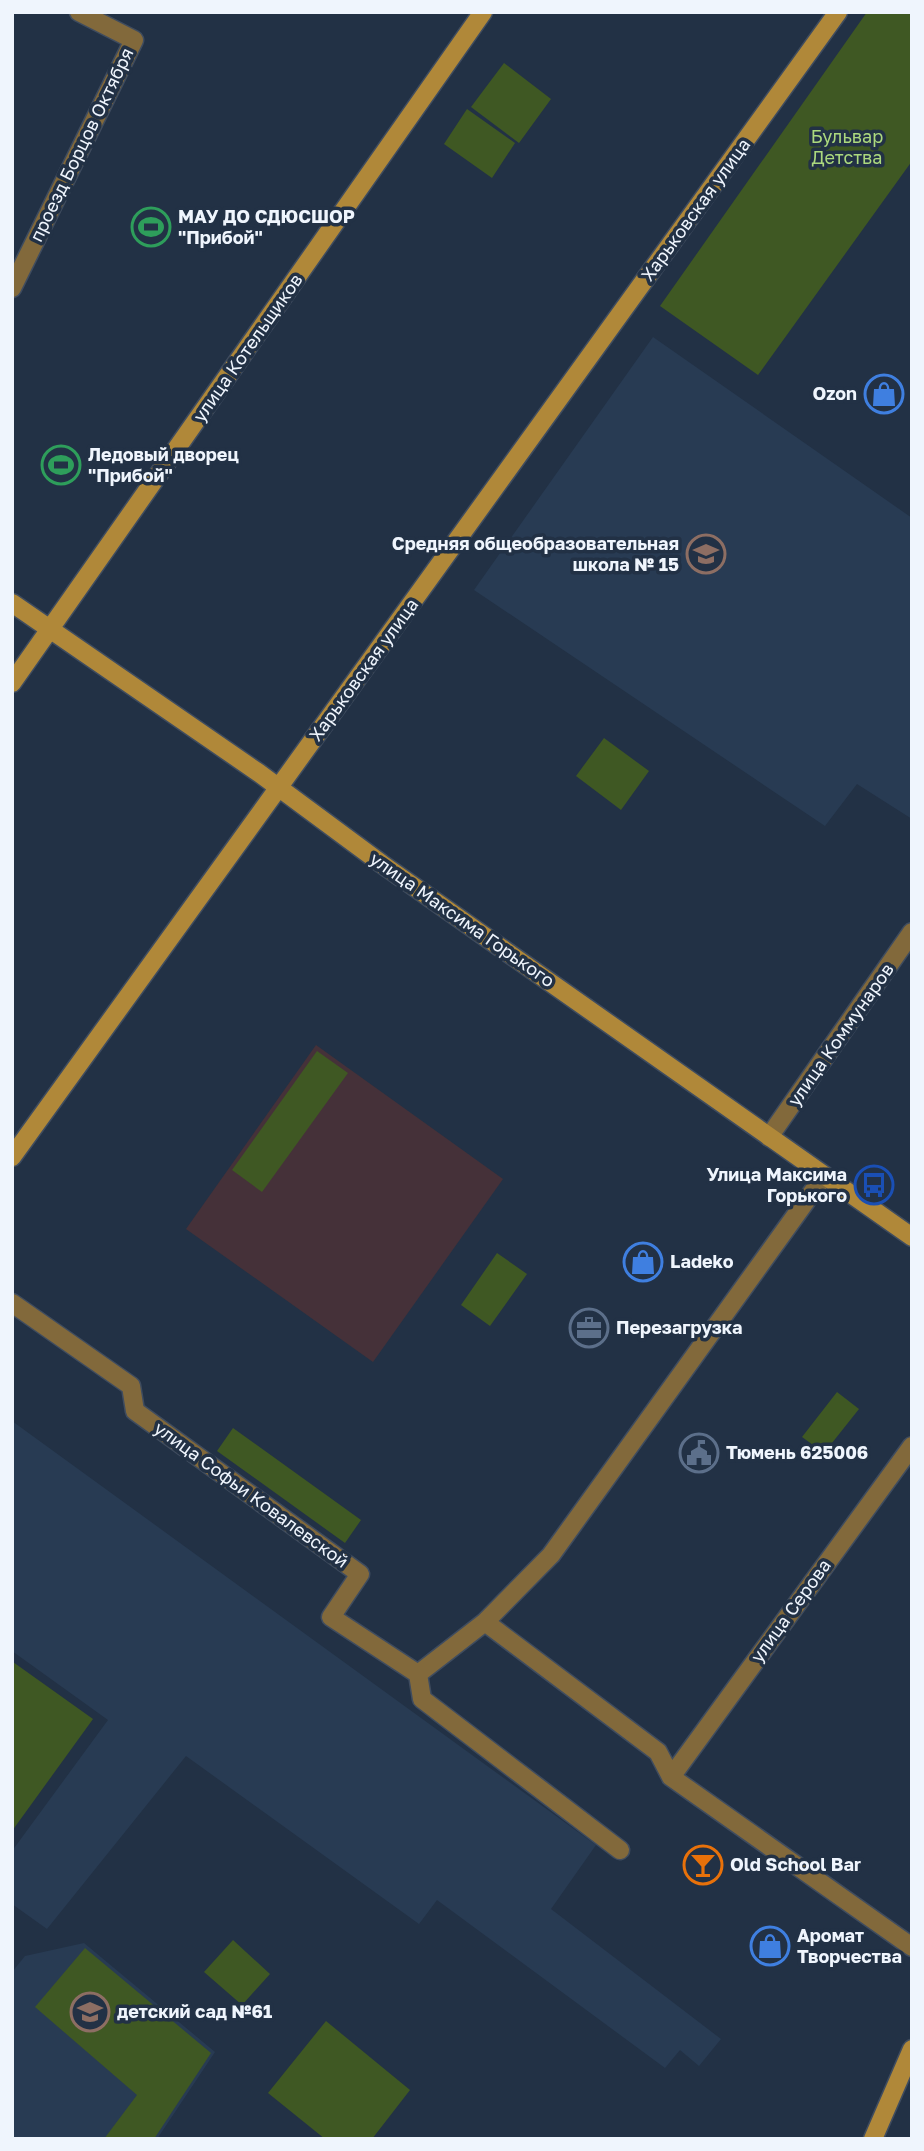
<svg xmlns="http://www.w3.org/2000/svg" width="924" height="2151" font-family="'Golos Text',sans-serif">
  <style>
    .built { fill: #283b53 }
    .medical { fill: #453139 }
    .green { fill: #3f5823 }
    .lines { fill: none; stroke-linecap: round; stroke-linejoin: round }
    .street-casing { stroke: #3f4c5f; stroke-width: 21 }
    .secondary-casing { stroke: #3f4c5f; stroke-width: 21 }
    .street { stroke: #82693b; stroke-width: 18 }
    .secondary { stroke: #b08839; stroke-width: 18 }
    .labels { text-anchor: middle; stroke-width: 7; stroke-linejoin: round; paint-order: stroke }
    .park-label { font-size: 18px; fill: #acd97e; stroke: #223145 }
    .street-label { font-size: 18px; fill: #eff5fd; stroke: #223145 }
    .poi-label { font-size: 18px; font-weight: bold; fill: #eff5fd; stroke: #223145; text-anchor: start }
  </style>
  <rect width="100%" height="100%" fill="#223145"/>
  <path class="built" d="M653 337 912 518V819L857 784 825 826 474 590Z
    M12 1421 596 1845 551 1909 721 2039 699 2066 680 2050 665 2068 437 1900 419 1924 186 1756 47 1929 12 1904V1851L108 1720 12 1651Z
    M84 1943 215 2052 157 2139H12V1972L25 1956Z"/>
  <path class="medical" d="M316 1045 503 1179 373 1362 186 1229Z"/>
  <path class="green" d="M867 12H912V161L758 375 660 306Z
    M504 63 551 99 519 143 471 107Z
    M467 109 515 143 492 178 444 144Z
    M604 738 649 771 621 810 576 776Z
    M317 1051 348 1073 262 1192 232 1170Z
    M497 1253 527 1274 490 1326 461 1305Z
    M837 1392 859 1409 824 1453 802 1437Z
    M233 1428 361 1520 345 1543 217 1451Z
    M13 1662 93 1719 12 1831V1663Z
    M233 1940 270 1974 242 2005 204 1972Z
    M85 1948 211 2053 154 2139H104L137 2095 35 2007Z
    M326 2021 410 2090 372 2139H325L268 2093Z"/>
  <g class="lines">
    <defs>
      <path id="street" d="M12 288 134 40 79 12
        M769 1137 912 932
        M12 1303 131 1386 135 1411 360 1574 331 1617 418 1674 422 1699 620 1850
        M485 1622 658 1752 671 1777 912 1947
        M418 1674 485 1622 551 1555 824 1176
        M671 1777 912 1446"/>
      <path id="secondary" d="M12 603 259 773 382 864 912 1237
        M12 683 483 12
        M12 1157 838 12
        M873 2139 912 2049"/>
    </defs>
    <use href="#street" class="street-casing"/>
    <use href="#secondary" class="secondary-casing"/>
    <use href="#street" class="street"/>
    <use href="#secondary" class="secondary"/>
  </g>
  <defs>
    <symbol id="stadium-ring" viewBox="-11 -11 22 22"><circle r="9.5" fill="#223145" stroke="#2e9e5b" stroke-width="1.5"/><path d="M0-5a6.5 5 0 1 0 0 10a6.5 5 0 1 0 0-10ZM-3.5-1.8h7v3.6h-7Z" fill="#2e9e5b"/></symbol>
    <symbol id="shop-ring" viewBox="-11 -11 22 22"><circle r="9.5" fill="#223145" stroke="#3f7fe0" stroke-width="1.5"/><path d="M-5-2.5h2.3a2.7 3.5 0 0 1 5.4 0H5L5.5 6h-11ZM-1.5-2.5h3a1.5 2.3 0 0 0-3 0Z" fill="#3f7fe0"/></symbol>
    <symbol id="school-ring" viewBox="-11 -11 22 22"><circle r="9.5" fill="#223145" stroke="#8d6e63" stroke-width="1.5"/><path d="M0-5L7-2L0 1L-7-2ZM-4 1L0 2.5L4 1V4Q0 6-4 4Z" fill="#8d6e63"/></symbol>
    <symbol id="bus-ring" viewBox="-11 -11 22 22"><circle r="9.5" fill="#223145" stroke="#1a4fb4" stroke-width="1.5"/><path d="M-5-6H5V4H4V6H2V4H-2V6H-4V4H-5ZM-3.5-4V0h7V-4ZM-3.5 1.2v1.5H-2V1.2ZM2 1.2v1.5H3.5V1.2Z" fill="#1a4fb4"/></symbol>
    <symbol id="office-ring" viewBox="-11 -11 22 22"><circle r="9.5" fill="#223145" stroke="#5c6f8a" stroke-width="1.5"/><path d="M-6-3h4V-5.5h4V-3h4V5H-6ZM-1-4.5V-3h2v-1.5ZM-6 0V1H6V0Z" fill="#5c6f8a"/></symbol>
    <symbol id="civic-ring" viewBox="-11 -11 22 22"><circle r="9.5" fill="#223145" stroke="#5c6f8a" stroke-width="1.5"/><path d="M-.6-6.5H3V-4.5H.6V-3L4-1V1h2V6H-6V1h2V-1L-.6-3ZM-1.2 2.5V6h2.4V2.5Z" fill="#5c6f8a"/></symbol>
    <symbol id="bar-ring" viewBox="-11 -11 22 22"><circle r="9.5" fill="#223145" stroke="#e8710a" stroke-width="1.5"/><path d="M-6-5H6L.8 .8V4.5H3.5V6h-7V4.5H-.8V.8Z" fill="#e8710a"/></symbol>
  </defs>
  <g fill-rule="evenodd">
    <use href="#stadium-ring" x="129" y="205" width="44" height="44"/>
    <use href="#shop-ring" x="862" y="372" width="44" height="44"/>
    <use href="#stadium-ring" x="39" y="443" width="44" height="44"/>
    <use href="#school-ring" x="684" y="532" width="44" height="44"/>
    <use href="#bus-ring" x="852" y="1163" width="44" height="44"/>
    <use href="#shop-ring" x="621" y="1240" width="44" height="44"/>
    <use href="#office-ring" x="567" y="1306" width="44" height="44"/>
    <use href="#civic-ring" x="677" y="1431" width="44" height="44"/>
    <use href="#bar-ring" x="681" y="1843" width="44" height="44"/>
    <use href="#shop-ring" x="748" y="1924" width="44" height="44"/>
    <use href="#school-ring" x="68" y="1990" width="44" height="44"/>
  </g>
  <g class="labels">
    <g class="park-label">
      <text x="847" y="143">Бульвар<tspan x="847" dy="21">Детства</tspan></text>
    </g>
    <g class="street-label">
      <text transform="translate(82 145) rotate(-64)" y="6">проезд Борцов Октября</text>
      <text transform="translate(696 210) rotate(-54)" y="6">Харьковская улица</text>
      <text transform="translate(248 348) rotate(-55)" y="6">улица Котельщиков</text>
      <text transform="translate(364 670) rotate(-54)" y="6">Харьковская улица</text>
      <text transform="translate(462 920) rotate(35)" y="6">улица Максима Горького</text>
      <text transform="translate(841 1035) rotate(-55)" y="6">улица Коммунаров</text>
      <text transform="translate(251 1495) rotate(36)" y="6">улица Софьи Ковалевской</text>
      <text transform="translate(791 1611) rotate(-54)" y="6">улица Серова</text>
    </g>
    <g class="poi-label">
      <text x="178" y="223">МАУ ДО СДЮСШОР<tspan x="178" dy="21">"Прибой"</tspan></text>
      <text x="857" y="400" text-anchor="end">Ozon</text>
      <text x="88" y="461">Ледовый дворец<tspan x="88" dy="21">"Прибой"</tspan></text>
      <text x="679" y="550" text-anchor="end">Средняя общеобразовательная<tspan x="679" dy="21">школа № 15</tspan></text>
      <text x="847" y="1181" text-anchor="end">Улица Максима<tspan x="847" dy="21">Горького</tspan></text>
      <text x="670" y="1268">Ladeko</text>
      <text x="616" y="1334">Перезагрузка</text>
      <text x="726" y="1459">Тюмень 625006</text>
      <text x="730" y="1871">Old School Bar</text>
      <text x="797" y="1942">Аромат<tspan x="797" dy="21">Творчества</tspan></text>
      <text x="117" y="2018">детский сад №61</text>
    </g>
  </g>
  <rect width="924" height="2151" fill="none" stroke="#eff5fd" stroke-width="28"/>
</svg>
